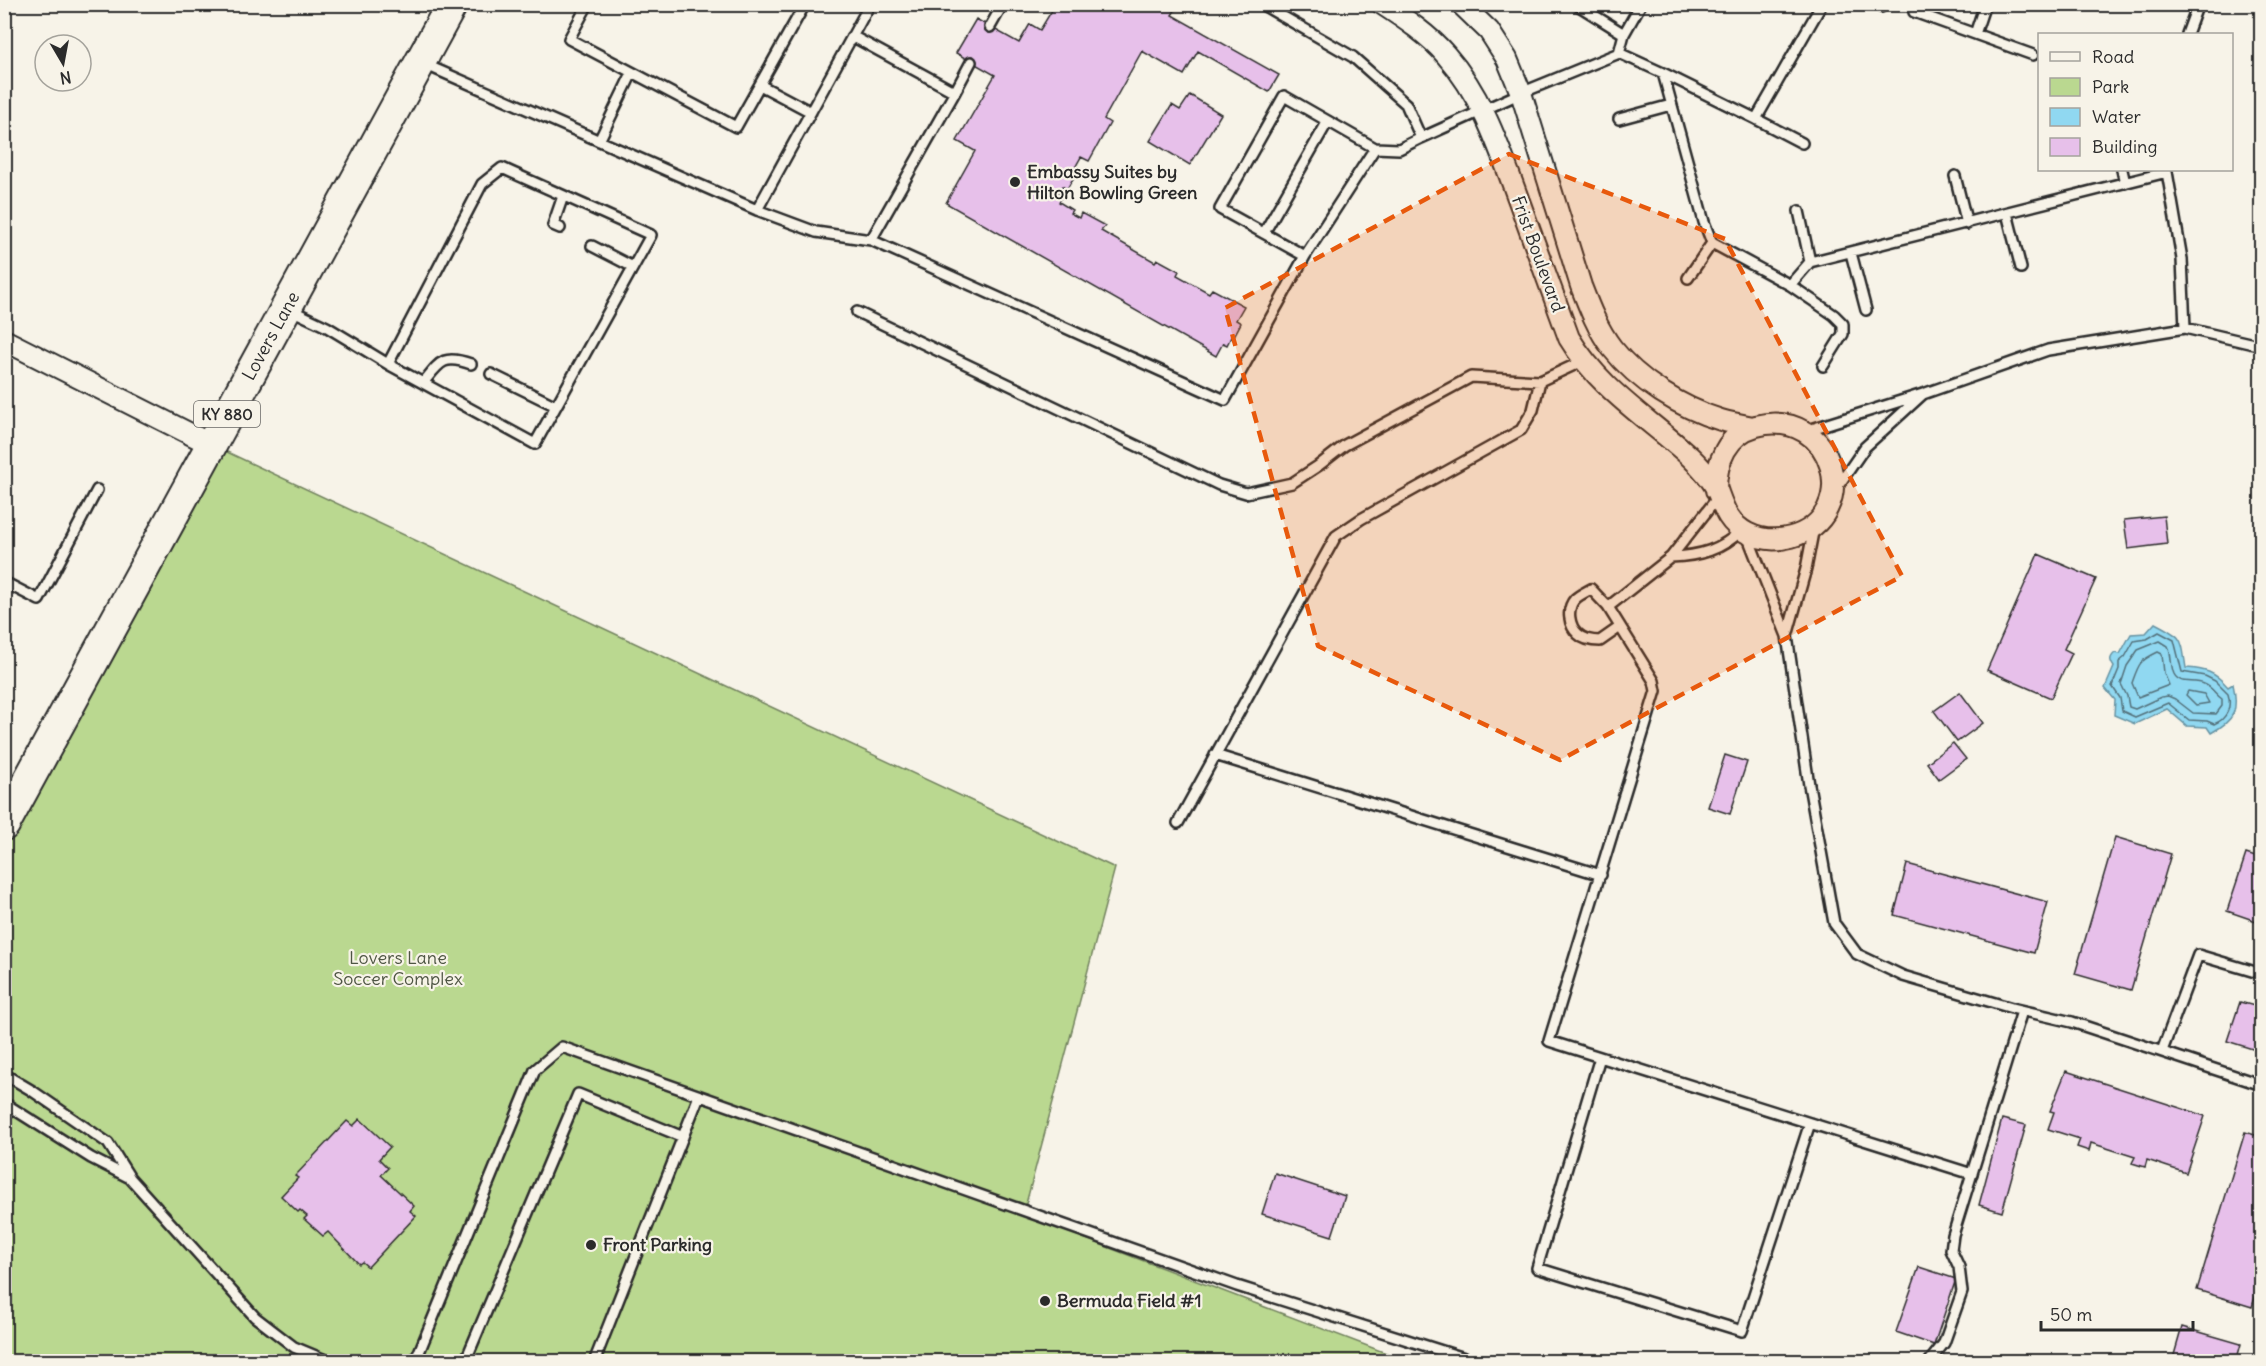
<svg xmlns="http://www.w3.org/2000/svg" width="2266" height="1366" font-family="Delius,sans-serif">
  <style>
    .green { fill: #bad890; stroke: #72825e; stroke-width: 1.5 }
    .water { fill: #90d8f1; stroke: #6893a2; stroke-width: 1.5 }
    .lines { fill: none; stroke-linecap: round; stroke-linejoin: round }
    .shore { stroke: #53707a; stroke-width: 1.5 }
    .building { fill: #e7c0ea; stroke: #2b2b2b; stroke-width: 1.5 }
    .service-casing { stroke: #2b2b2b; stroke-width: 14 }
    .minor-casing { stroke: #2b2b2b; stroke-width: 24 }
    .primary-casing { stroke: #2b2b2b; stroke-width: 34 }
    .service { stroke: #f7f3e8; stroke-width: 9 }
    .minor { stroke: #f7f3e8; stroke-width: 20 }
    .primary { stroke: #f7f3e8; stroke-width: 30 }
    .marked { fill: #e8590c; fill-opacity: 0.2; stroke: #e8590c; stroke-width: 4.5; stroke-dasharray: 12 8; stroke-linejoin: round }
    .poi-dot { fill: #2b2b2b; stroke: #f7f3e8; stroke-width: 2 }
    .labels { text-anchor: middle; stroke-width: 4.5; stroke-linejoin: round; paint-order: stroke }
    .shield { fill: #f7f3e8; stroke: #686764; stroke-width: 1.5 }
    .shield-label { font-size: 16px; font-weight: bold; fill: #2b2b2b }
    .poi-label { font-size: 18px; font-weight: bold; fill: #2b2b2b; stroke: #f7f3e8; text-anchor: start }
    .street-label { font-size: 18px; fill: #2b2b2b; stroke: #f7f3e8 }
    .park-label { font-size: 18px; fill: #4f5644; stroke: #f7f3e8 }
  </style>
  <rect width="100%" height="100%" fill="#f7f3e8"/>
  <filter id="ink" filterUnits="userSpaceOnUse"><feTurbulence type="fractalNoise" baseFrequency=".0167" numOctaves="2"/><feDisplacementMap in="SourceGraphic" scale="12" xChannelSelector="R" yChannelSelector="G"/><feConvolveMatrix kernelMatrix="1 2 1 2 8 2 1 2 1" color-interpolation-filters="sRGB"/></filter>
  <g filter="url(#ink)">
    <path class="green" d="M210 444 1115 868 1023 1215 1407 1361 5 1362V825Z"/>
    <path class="water" d="M2155 623C2184 638 2181 637 2186 668 2205 669 2215 672 2228 687L2233 684C2239 710 2235 720 2211 733L2207 727 2187 726 2167 709 2135 724 2114 715 2115 700 2105 688 2114 667C2110 661 2109 658 2115 653L2120 654 2131 634 2146 633Z"/>
    <g class="lines">
      <path class="shore" d="M2159 632 2174 640 2182 672 2205 676 2215 681 2228 694C2232 707 2227 719 2214 724L2207 721 2189 720 2168 703 2135 717 2122 711 2120 698 2112 686 2119 669V662L2125 657 2134 641 2147 639Z
        M2160 641 2168 646C2172 654 2170 665 2174 674 2180 686 2194 679 2204 684 2212 687 2215 694 2222 699V706L2216 714 2193 713 2175 699 2168 696 2161 697 2135 709 2129 707 2127 696 2121 684 2127 666 2138 650Z
        M2158 652 2162 654 2164 673 2169 685 2138 697 2132 683C2139 663 2139 661 2158 652Z
        M2188 691 2204 694 2209 703 2196 705 2186 695Z"/>
    </g>
    <path class="building" d="M1050 4H1179L1172 15 1279 75 1269 92 1198 51 1184 75 1142 51 1104 119 1110 123 1089 161 1081 157 1071 175 1074 177 1067 189 1062 186 1058 194 1062 196 1059 202 1072 210 1070 213 1079 218 1081 213 1105 226 1101 231 1155 262 1157 259 1179 271 1177 275 1209 293 1212 289 1244 306 1236 320 1241 323 1233 338 1231 337 1227 345 1223 343 1216 356 946 203 975 151 957 141 995 75 956 53 976 19 1019 43 1030 24 1040 30 1054 7Z
      M1190 95 1221 114 1190 165 1150 141 1172 105 1180 110Z
      M2164 516 2167 544 2128 549 2124 520Z
      M2038 554 2096 579 2064 649 2072 653 2051 698 1987 670Z
      M1960 692 1983 723 1957 742 1934 711Z
      M1953 743 1966 759 1939 779 1927 763Z
      M1725 755 1747 762 1730 814 1708 807Z
      M2115 837 2171 854 2131 990 2075 974Z
      M2246 854 2262 859V931L2257 930 2259 922 2227 911Z
      M1907 864 2048 902 2034 953 1894 915Z
      M2240 1002 2262 1008V1052L2227 1041Z
      M2066 1071 2205 1116 2186 1173 2147 1160 2145 1167 2132 1163 2135 1157 2091 1143 2089 1151 2077 1147 2080 1139 2048 1129 2054 1112 2050 1111Z
      M360 1119 390 1147 379 1159 388 1168 381 1175 414 1206 410 1211 416 1216 368 1267 362 1262 359 1264 328 1232 323 1236 304 1219 307 1216 300 1210 298 1212 281 1196 298 1178 295 1176 347 1121 353 1126Z
      M2002 1119 2026 1125 2002 1212 1979 1205Z
      M2245 1132 2262 1137V1275L2252 1307 2197 1290Z
      M1275 1173 1345 1196 1332 1236 1262 1214Z
      M1919 1267 1956 1279 1934 1345 1896 1332Z
      M2182 1327 2241 1344 2236 1362H2172Z"/>
    <g class="lines">
      <defs>
        <path id="service" d="M588 4 569 39 736 127 805 4
          M1261 4 1353 57 1406 104 1421 138 1521 93 1619 53 1624 34 1641 4
          M1576 4 1624 34
          M1876 4 1881 7
          M1914 12 1975 34 1985 4
          M990 27 1003 4
          M1975 34 2033 55
          M2187 34 2198 4
          M852 36 955 92 871 240
          M1619 53 1663 73 1704 222 1712 243 1790 285
          M424 64 757 210 816 232 871 240 1225 400 1305 256 1375 148 1399 149 1421 138
          M1663 73 1756 119
          M760 85 811 112
          M955 92 971 62
          M1619 119 1671 105
          M599 141 632 73
          M1802 143 1756 119 1822 4
          M2122 170 2125 183
          M1955 176 1967 224
          M757 210 870 4
          M1799 211 1810 262
          M2007 213 2021 268
          M560 228 553 225 563 196
          M1264 233 1328 121
          M592 246 633 267
          M1851 253 1866 310
          M1305 256 1220 209 1284 96 1375 148
          M1688 278 1712 243
          M289 309 327 327 388 364 535 444 651 235 502 168 482 184 388 364
          M857 312 1219 485 1246 493 1292 483 1318 466 1345 445 1471 377 1540 381
          M1823 366 1843 334V324L1834 315 1790 285 1810 262 2167 172 2182 259 2185 328
          M491 374 556 406
          M423 383C440 362 443 354 471 364
          M1923 394 2048 350 2185 328 2262 346
          M1805 431 1923 394 1865 447 1836 489
          M1718 497 1671 557C1700 556 1721 550 1742 530
          M1747 535 1787 636 1806 569 1814 527
          M1671 557 1608 607 1654 681 1656 691 1549 1041 1972 1174
          M4 582 39 600 97 490
          M1608 607 1591 589C1586 592 1579 595 1575 599 1566 609 1569 626 1578 634 1584 640 1593 641 1600 641L1620 627
          M1787 636 1809 785 1834 923 1857 954 1903 976 2012 1008 2072 1022 2262 1085
          M1215 755 1601 875
          M1178 823 1336 536 1361 519 1521 430 1533 410 1540 381 1583 361
          M2162 1051 2198 955 2262 974
          M1600 1057 1537 1268 1742 1331 1810 1123
          M4 1074 31 1090 108 1143 130 1178 91 1158 4 1103
          M130 1178 255 1317 294 1347 330 1362
          M415 1362 535 1070 562 1047 1237 1286 1477 1362
          M465 1362 578 1094 683 1137
          M594 1362 699 1096
          M1929 1362 1944 1343 1962 1292 1959 1267 1951 1250 1953 1235 2022 1011"/>
        <path id="minor" d="M1382 4C1405 19 1429 35 1446 55 1483 97 1500 150 1519 201 1536 247 1553 293 1569 338 1600 389 1642 414 1685 452 1697 463 1710 476 1717 490 1724 509 1728 523 1747 533 1761 540 1776 541 1791 537 1864 517 1835 406 1756 426 1727 434 1716 462 1716 490
          M1461 4 1489 31 1507 59 1521 93 1581 286C1589 307 1598 330 1612 348 1638 381 1681 408 1721 420 1731 423 1742 425 1753 427
          M4 340 210 444"/>
        <path id="primary" d="M4 825C153 551 302 277 452 4"/>
      </defs>
      <use href="#service" class="service-casing"/>
      <use href="#minor" class="minor-casing"/>
      <use href="#primary" class="primary-casing"/>
      <use href="#service" class="service"/>
      <use href="#minor" class="minor"/>
      <use href="#primary" class="primary"/>
    </g>
  </g>
  <path class="marked" d="M1509 154 1725 239 1902 576 1560 760 1318 646 1225 308Z"/>
  <g class="poi-dot">
    <circle cx="1015" cy="182" r="6"/>
    <circle cx="591" cy="1245" r="6"/>
    <circle cx="1045" cy="1301" r="6"/>
  </g>
  <g class="labels">
    <rect class="shield" x="194" y="401" width="66" height="26" rx="4.5"/>
    <g class="shield-label">
      <text x="227" y="420">KY 880</text>
    </g>
    <g class="poi-label">
      <text x="1027" y="178">Embassy Suites by<tspan x="1027" dy="21">Hilton Bowling Green</tspan></text>
      <text x="603" y="1251">Front Parking</text>
      <text x="1057" y="1307">Bermuda Field #1</text>
    </g>
    <g class="street-label">
      <text transform="translate(1538 254) rotate(70)" y="6">Frist Boulevard</text>
      <text transform="translate(271 336) rotate(-61)" y="6">Lovers Lane</text>
    </g>
    <g class="park-label">
      <text x="398" y="964">Lovers Lane<tspan x="398" dy="21">Soccer Complex</tspan></text>
    </g>
  </g>
  <rect width="2266" height="1366" fill="none" stroke="#f7f3e8" stroke-width="24"/>
  <rect x="12" y="12" width="2242" height="1342" fill="none" stroke="#2b2b2b" stroke-width="2" filter="url(#ink)"/>
  <rect x="2038" y="33" width="195" height="138" fill="#f7f3e8" stroke="#a5a39c" stroke-width="1.5"/>
  <rect x="2050" y="52" width="30" height="9" fill="#f7f3e8" stroke="#a5a39c" stroke-width="1.5"/>
  <text x="2092" y="63" font-size="18" fill="#2b2b2b">Road</text>
  <rect x="2050" y="78" width="30" height="18" fill="#bad890" stroke="#a5a39c" stroke-width="1.5"/>
  <text x="2092" y="93" font-size="18" fill="#2b2b2b">Park</text>
  <rect x="2050" y="108" width="30" height="18" fill="#90d8f1" stroke="#a5a39c" stroke-width="1.5"/>
  <text x="2092" y="123" font-size="18" fill="#2b2b2b">Water</text>
  <rect x="2050" y="138" width="30" height="18" fill="#e7c0ea" stroke="#a5a39c" stroke-width="1.5"/>
  <text x="2092" y="153" font-size="18" fill="#2b2b2b">Building</text>
  <g transform="translate(63 63) rotate(170)"><circle r="28" fill="#f7f3e8" stroke="#a5a39c" stroke-width="1.5"/>
  <path d="M0-4.5L10 22L0 15L-10 22Z" fill="#2b2b2b"/>
  <text y="-9" font-size="16" font-weight="bold" text-anchor="middle" fill="#2b2b2b">N</text>
  </g>
  <path d="M2041 1321v9h152v-9" fill="none" stroke="#2b2b2b" stroke-width="3"/>
  <text x="2050" y="1321" font-size="18" fill="#2b2b2b" stroke="#f7f3e8" stroke-width="4.5" paint-order="stroke">50 m</text>
</svg>
